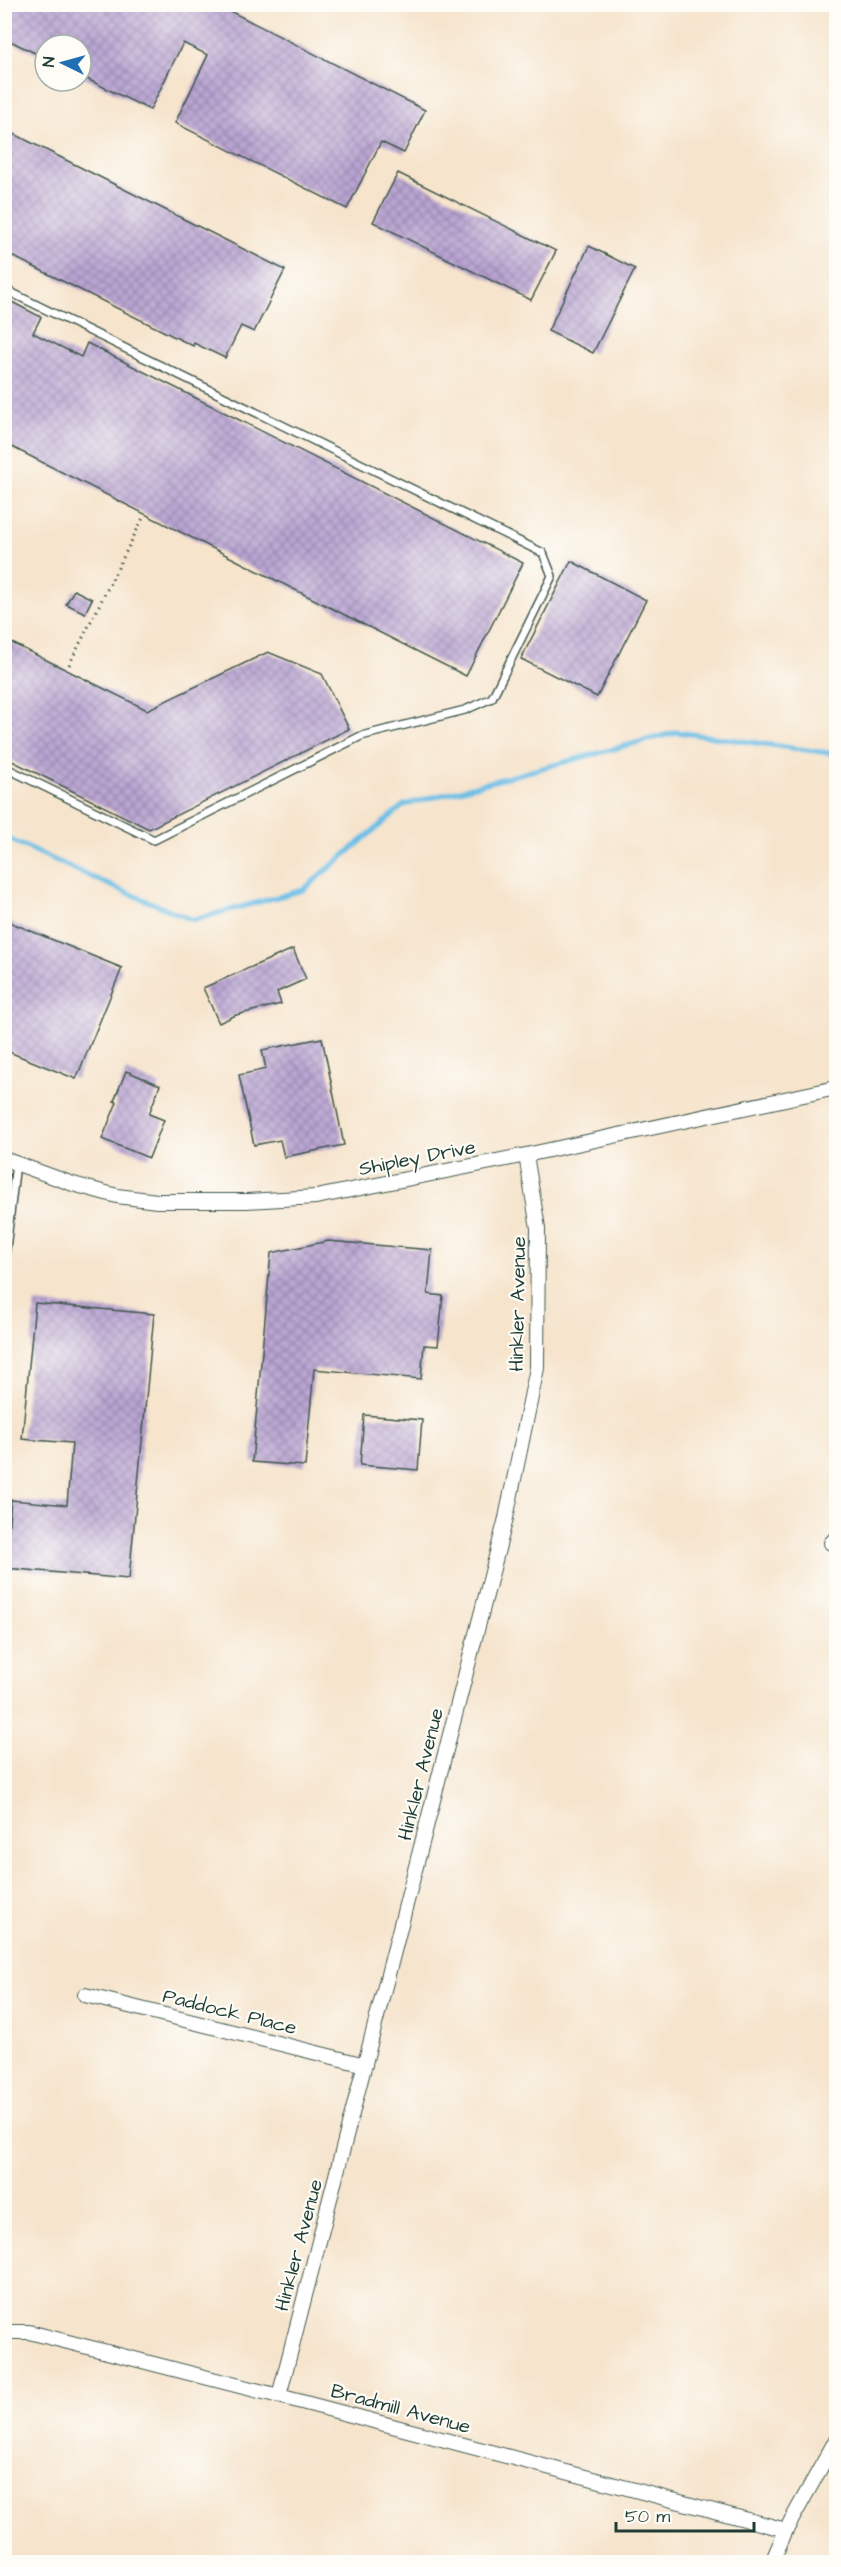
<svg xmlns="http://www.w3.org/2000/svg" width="841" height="2567" font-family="'Architects Daughter',sans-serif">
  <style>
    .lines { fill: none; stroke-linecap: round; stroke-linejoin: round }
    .stream { stroke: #6abee6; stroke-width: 5 }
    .building { fill: url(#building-cross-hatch) }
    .service-casing { stroke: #3f564b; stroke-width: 10 }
    .minor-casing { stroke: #3f564b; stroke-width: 16 }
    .path { stroke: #3f564b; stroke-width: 3; stroke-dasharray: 1.5 4.5; stroke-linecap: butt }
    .service { stroke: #fff; stroke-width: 7 }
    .minor { stroke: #fff; stroke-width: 14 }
    .labels { text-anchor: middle; stroke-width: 4.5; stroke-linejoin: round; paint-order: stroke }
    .street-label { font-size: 20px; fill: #1f3d34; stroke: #fdfcf7 }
  </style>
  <defs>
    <pattern id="building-cross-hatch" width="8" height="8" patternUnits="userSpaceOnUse" patternTransform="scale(1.5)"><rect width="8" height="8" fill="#baa4d3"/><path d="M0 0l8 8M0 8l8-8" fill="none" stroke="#9787ac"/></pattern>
  </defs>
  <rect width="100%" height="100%" fill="#fdfcf7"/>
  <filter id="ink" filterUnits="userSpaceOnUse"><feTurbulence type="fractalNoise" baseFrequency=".0167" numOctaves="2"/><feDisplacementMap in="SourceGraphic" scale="12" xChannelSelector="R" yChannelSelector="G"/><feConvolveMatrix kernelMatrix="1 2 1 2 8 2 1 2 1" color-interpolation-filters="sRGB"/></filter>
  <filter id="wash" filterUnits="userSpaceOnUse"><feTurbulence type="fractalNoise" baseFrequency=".008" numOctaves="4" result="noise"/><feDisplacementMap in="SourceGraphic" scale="24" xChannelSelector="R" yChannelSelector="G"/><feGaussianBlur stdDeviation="1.35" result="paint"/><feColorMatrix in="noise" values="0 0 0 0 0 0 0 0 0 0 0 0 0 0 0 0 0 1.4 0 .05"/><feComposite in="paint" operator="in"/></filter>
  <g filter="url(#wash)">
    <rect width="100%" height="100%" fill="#f6e4cc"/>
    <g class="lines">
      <path class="stream" d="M4 837 116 888 193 920 303 890 404 805 677 732 836 754"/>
    </g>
    <g id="blocks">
      <path class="building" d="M4 4H216L425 110 404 153 381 142 347 209 175 123 208 55 183 43 150 110 81 76V45H45V58L4 38Z
        M4 129 285 270 254 332 241 326 225 358 194 343 193 346 4 252Z
        M398 173 556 251 531 300 373 222Z
        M589 246 635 269 593 353 548 331Z
        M4 298 41 317 33 333 81 357 87 343 523 563 466 676 4 443Z
        M571 561 646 600 597 697 521 659Z
        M74 590 92 599 85 613 66 604Z
        M4 639 147 710 268 652 322 674 349 729 149 829 4 757Z
        M4 920 122 968 76 1079 4 1050Z
        M293 949 306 979 277 992 281 1004 236 1015 219 1023 203 988Z
        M322 1038 344 1145 284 1157 280 1140 254 1145 239 1075 266 1069 262 1050Z
        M126 1071 160 1085 149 1114 164 1120 149 1158 102 1139 117 1102 114 1101Z
        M328 1241 432 1250 428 1294 443 1296 438 1346 424 1345 421 1379 314 1369 305 1466 252 1462 271 1253Z
        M35 1303 154 1314 129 1579 5 1568 11 1500 67 1505 72 1443 22 1439Z
        M364 1415 422 1420 418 1470 360 1465Z"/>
    </g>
  </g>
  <g filter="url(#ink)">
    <use href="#blocks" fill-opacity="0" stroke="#3f564b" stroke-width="1.5"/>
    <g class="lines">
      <defs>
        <path id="service" d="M4 289 543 553 552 576 492 698 465 710 361 736 154 840 4 767
          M4 1266 16 1163"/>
        <path id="minor" d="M4 1159 73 1184 117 1196 157 1201H247L316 1197 526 1155 836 1088
          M831 1543 836 1538
          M85 1995 365 2065
          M4 2332H29L279 2396 786 2530
          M279 2396 506 1518 537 1368 538 1228 526 1155
          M772 2562 786 2530 836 2440"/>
      </defs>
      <use href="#service" class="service-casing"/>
      <use href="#minor" class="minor-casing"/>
      <path class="path" d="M69 665 143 518"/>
      <use href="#service" class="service"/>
      <use href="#minor" class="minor"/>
    </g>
  </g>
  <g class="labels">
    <g class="street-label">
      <text transform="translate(417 1157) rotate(-11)" y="7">Shipley Drive</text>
      <text transform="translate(517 1304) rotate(-89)" y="7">Hinkler Avenue</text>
      <text transform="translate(420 1774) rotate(-76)" y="7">Hinkler Avenue</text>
      <text transform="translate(230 2011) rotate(14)" y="7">Paddock Place</text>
      <text transform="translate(298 2245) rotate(-75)" y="7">Hinkler Avenue</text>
      <text transform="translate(401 2408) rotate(15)" y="7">Bradmill Avenue</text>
    </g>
  </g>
  <rect width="841" height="2567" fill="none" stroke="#fdfcf7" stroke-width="24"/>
  <g transform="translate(63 63) rotate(275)"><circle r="28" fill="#fdfcf7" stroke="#a4b0a9" stroke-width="1.5"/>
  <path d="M0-4.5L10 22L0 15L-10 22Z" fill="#1f6fb2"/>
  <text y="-9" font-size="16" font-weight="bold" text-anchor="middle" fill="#1f3d34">N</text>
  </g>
  <path d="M616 2522v9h138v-9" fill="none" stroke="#1f3d34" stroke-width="3"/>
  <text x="625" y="2522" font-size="18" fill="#1f3d34" stroke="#fdfcf7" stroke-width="4.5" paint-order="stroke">50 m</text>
</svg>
